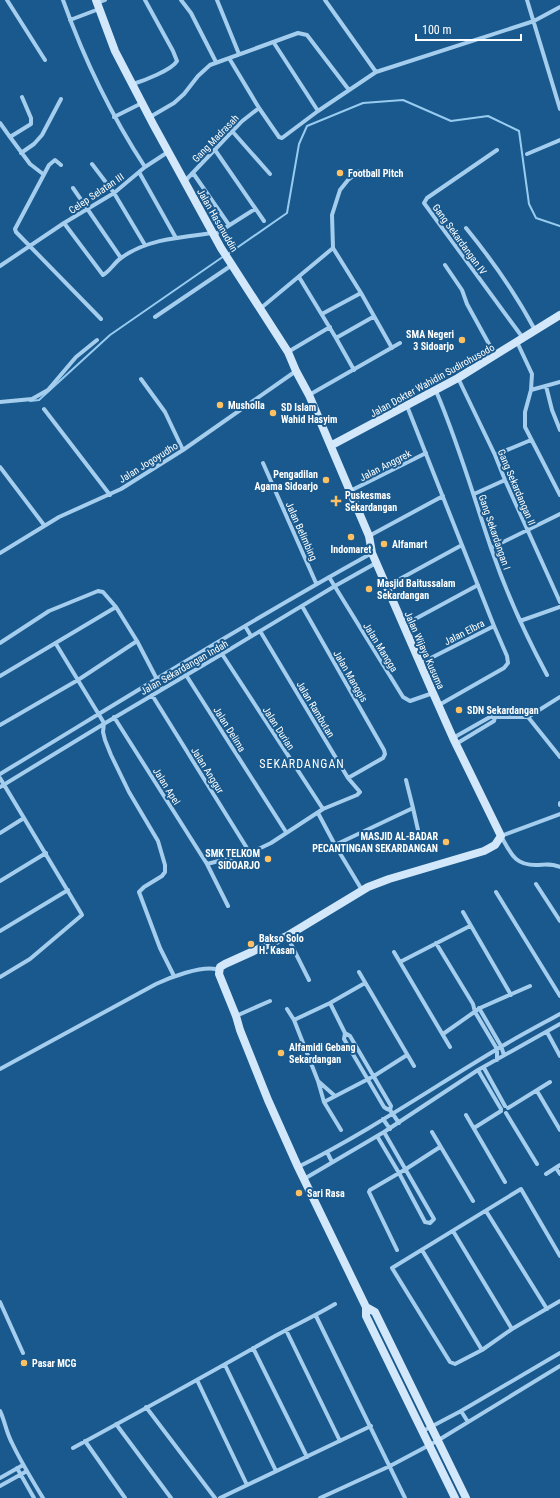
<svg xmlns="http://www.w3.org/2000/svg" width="560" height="1498" font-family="'Roboto Condensed',sans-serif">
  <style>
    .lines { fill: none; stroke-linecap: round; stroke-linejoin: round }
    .stream { stroke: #98cbf0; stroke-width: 2 }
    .street { stroke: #a5ceee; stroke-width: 4 }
    .secondary { stroke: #d2e8fa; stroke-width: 8 }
    .poi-dot { fill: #ffc062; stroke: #19598d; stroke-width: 1.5 }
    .labels { text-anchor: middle; stroke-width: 4; stroke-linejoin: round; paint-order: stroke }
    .street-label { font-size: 10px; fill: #fff; stroke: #19598d }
    .poi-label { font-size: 10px; font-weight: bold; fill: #fff; stroke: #19598d; text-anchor: start }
    .quarter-label { font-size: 12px; letter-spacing: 1px; fill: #fff; stroke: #19598d }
  </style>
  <rect width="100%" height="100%" fill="#19598d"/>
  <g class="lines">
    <path class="stream" d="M228 254 287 213 299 144 307 126 363 103 403 100 451 121 488 116 519 131 529 204 536 218 560 226
      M30 401 39 400 110 335 224 256"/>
    <path class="street" d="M7 0 45 60
      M63 0C84 59 111 115 145 167
      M181 0 191 13 216 62
      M217 0 239 54
      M325 0 376 72
      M527 0 560 109
      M97 3 105 0
      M70 20 99 9
      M274 43 318 111
      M229 58 259 108 279 137 282 138 318 111 376 72 534 21 560 7
      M133 84C143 81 172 70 177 61L173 51 145 0
      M114 117 142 103
      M150 117 174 103 184 94 198 76 210 65 298 33 307 35 349 90
      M0 123 10 137 31 124V118L22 97
      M232 131 270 174
      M10 137 30 164 43 174
      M215 150 264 221
      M497 150 427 198 424 203 523 338
      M168 152 145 167 114 193 64 223 103 275C110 271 114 263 121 258 147 239 182 237 213 233
      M21 153 34 144 42 135 61 99
      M527 154 560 140
      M92 164 114 193 145 245
      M61 165 55 160 49 165 15 229 16 232 101 319
      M359 171 348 180 340 190 332 215 333 248 361 293 392 348
      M139 172 176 238
      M193 173 229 225
      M185 181 241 122 259 108
      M73 188 121 258
      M466 228C492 260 516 294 535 330
      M214 235 255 209
      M445 265 462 290 467 304 495 355
      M0 266 64 223
      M299 277 336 338 354 370
      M261 308 333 248
      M322 314 361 293
      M155 317 232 265
      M336 338 373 317
      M517 342 532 374 531 390 525 412V427L560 495
      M288 352 330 327
      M458 378 495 455 505 480 560 602
      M141 379 165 412 183 450
      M546 386 552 410 560 430
      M531 390 560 382
      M436 391C458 442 473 495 491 548 506 592 525 634 547 675
      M309 395 400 343
      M0 402 32 399 48 390 76 357 97 340
      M407 406 494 626 507 656 508 663 504 668 439 705
      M44 409 110 495
      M495 455 531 440
      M263 463 316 583
      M0 467 44 525
      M350 491 426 453
      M474 494 505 480
      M369 536 443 496
      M491 548 560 514
      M0 553 59 517 121 489 183 450 296 371
      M329 577 403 697 410 701 433 693
      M387 586 462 545
      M302 606 384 750 385 754 383 758 348 778
      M520 621 560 607
      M404 625 478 585
      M245 626 251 636
      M0 643 49 611 98 591 103 592 116 607
      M56 644 104 723 103 732 105 740 111 755 129 792 158 841 165 865V872L162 876 144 887 139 892 160 948 174 976
      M222 654 323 809
      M421 663 494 626
      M186 675 286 832
      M0 676 116 607 137 641 162 689
      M152 695 250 853
      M114 717 207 864 228 906
      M528 717 560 757
      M0 725 78 680 137 641
      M453 738 490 717H528L560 697
      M456 744 494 721 495 717
      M0 774C124 699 246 623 372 553
      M0 778 81 913 82 915 30 959 0 977
      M406 780 413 808
      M0 787 102 725 222 654 335 586 376 563
      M560 803V805
      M318 813 335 845 362 890
      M560 814 501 836C511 854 515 866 538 865 547 864 552 864 560 867
      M0 833 24 818
      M335 845 413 808 418 830
      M207 864 250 853 271 843 323 809 357 795 360 792 348 778 260 631
      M0 881 46 853
      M536 884 560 921
      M496 892 560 996
      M463 912 511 995
      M0 931 68 890
      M287 936 309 980
      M436 943 473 1004 475 1012 497 1049V1060
      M394 952 450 1047
      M400 962 470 926
      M359 972 414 1066
      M330 1003 345 1033 344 1039 384 1107 387 1109 390 1110 399 1123
      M479 1008 501 1046 504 1055
      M287 1009 294 1020 318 1081 324 1102 341 1130
      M236 1016 270 1001
      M294 1020 330 1003 365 983
      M547 1032 560 1056
      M345 1033 350 1036 391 1106 390 1110
      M443 1034 480 1008 530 986
      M484 1068 505 1106
      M0 1069 156 984C171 977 200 966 216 969L218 972
      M478 1070 501 1109
      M318 1081 335 1096
      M537 1091 560 1130
      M324 1102 374 1076 407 1055
      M508 1108 550 1082
      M506 1113 537 1164
      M466 1115 505 1182
      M383 1119 390 1129
      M474 1128 501 1111
      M432 1132 473 1201
      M377 1136 399 1173 424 1220 425 1222 430 1223 434 1219 384 1132
      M327 1152 332 1162
      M298 1167C368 1132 432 1088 499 1048 519 1036 540 1025 560 1014
      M556 1168 560 1174
      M546 1174 560 1165
      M304 1179 384 1132 478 1070 560 1024
      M486 1211 547 1309
      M453 1231 512 1329
      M397 1250 369 1192 370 1190 406 1169 440 1147
      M422 1250 482 1350
      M560 1256 521 1189 392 1268 450 1362 455 1364 482 1350 512 1329 560 1301
      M0 1302 23 1353
      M316 1316 405 1498
      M286 1330 340 1441
      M253 1348 307 1457
      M225 1365 276 1471
      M197 1380 247 1485
      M146 1407 215 1498
      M0 1411C5 1421 6 1432 12 1443 21 1462 32 1480 43 1498
      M461 1411 468 1422
      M116 1424 171 1498
      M423 1431 461 1411 560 1353
      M85 1441 125 1498
      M73 1448C141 1411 208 1374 275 1336 295 1325 315 1316 335 1304
      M17 1468 34 1498
      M0 1478 23 1465
      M0 1486 27 1471
      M220 1498 371 1426
      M320 1498 390 1466 437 1441 560 1366"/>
    <path class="secondary" d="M96 0 115 51 153 124 221 248 288 352 296 371 309 395 369 536 372 553 433 693 453 738 501 836 495 845 484 851 389 879 368 887 287 936 225 964 220 967 219 974 236 1016 240 1030 268 1100 298 1167 366 1307V1316L455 1498
      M332 445 458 378 560 315
      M366 1307 375 1312 466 1498"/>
  </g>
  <g class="poi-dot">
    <circle cx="340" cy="173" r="4"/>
    <circle cx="462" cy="340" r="4"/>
    <circle cx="220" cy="405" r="4"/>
    <circle cx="273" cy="413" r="4"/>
    <circle cx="326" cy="480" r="4"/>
    <path d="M334 495h4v4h4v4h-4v4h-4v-4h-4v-4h4z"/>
    <circle cx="351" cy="537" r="4"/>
    <circle cx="384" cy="544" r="4"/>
    <circle cx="369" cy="589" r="4"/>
    <circle cx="459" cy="710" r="4"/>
    <circle cx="446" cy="842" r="4"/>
    <circle cx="268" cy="859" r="4"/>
    <circle cx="251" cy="944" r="4"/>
    <circle cx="281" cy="1053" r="4"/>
    <circle cx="299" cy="1193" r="4"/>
    <circle cx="24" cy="1363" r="4"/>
  </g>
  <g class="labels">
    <g class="street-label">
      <text transform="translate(215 138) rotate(-46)" y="4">Gang Madrasah</text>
      <text transform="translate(96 193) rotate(-34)" y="4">Celep Selatan III</text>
      <text transform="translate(218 220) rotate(60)" y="4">Jalan Hasanuddin</text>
      <text transform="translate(460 239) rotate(54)" y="4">Gang Sekardangan IV</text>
      <text transform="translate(432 380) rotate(-29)" y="4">Jalan Dokter Wahidin Sudirohusodo</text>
      <text transform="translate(148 462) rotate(-32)" y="4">Jalan Jogoyudho</text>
      <text transform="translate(385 465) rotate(-27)" y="4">Jalan Anggrek</text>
      <text transform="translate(517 487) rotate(67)" y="4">Gang Sekardangan II</text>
      <text transform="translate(302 531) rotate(66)" y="4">Jalan Belimbing</text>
      <text transform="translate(495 532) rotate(71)" y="4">Gang Sekardangan I</text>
      <text transform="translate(464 632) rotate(-27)" y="4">Jalan Elbra</text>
      <text transform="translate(381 647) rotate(58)" y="4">Jalan Mangga</text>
      <text transform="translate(425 650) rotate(66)" y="4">Jalan Wijaya Kusuma</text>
      <text transform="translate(184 667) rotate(-30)" y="4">Jalan Sekardangan Indah</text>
      <text transform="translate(351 676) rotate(60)" y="4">Jalan Manggis</text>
      <text transform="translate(316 709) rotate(59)" y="4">Jalan Rambutan</text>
      <text transform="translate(279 728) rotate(57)" y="4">Jalan Durian</text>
      <text transform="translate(230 729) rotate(58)" y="4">Jalan Delima</text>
      <text transform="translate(208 770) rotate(58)" y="4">Jalan Anggur</text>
      <text transform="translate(167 786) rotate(58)" y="4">Jalan Apel</text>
    </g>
    <g class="poi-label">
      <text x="348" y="177">Football Pitch</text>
      <text x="454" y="338" text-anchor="end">SMA Negeri<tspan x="454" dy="12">3 Sidoarjo</tspan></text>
      <text x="228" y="409">Musholla</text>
      <text x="281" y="411">SD Islam<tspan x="281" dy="12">Wahid Hasyim</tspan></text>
      <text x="318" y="478" text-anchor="end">Pengadilan<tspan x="318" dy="12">Agama Sidoarjo</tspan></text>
      <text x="345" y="499">Puskesmas<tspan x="345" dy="12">Sekardangan</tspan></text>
      <text x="392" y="548">Alfamart</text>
      <text x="351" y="553" text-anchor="middle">Indomaret</text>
      <text x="377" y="587">Masjid Baitussalam<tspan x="377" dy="12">Sekardangan</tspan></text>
      <text x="467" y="714">SDN Sekardangan</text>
      <text x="438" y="840" text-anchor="end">MASJID AL-BADAR<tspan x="438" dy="12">PECANTINGAN SEKARDANGAN</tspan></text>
      <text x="260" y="857" text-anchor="end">SMK TELKOM<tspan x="260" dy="12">SIDOARJO</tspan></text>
      <text x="259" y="942">Bakso Solo<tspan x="259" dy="12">H. Kasan</tspan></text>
      <text x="289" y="1051">Alfamidi Gebang<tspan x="289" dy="12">Sekardangan</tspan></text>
      <text x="307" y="1197">Sari Rasa</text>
      <text x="32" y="1367">Pasar MCG</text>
    </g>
    <g class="quarter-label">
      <text x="302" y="768">SEKARDANGAN</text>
    </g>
  </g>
  <path d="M416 34v6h105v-6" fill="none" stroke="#ffffff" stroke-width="2"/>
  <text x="422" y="34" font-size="12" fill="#ffffff" stroke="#19598d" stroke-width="3" paint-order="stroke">100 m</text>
</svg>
